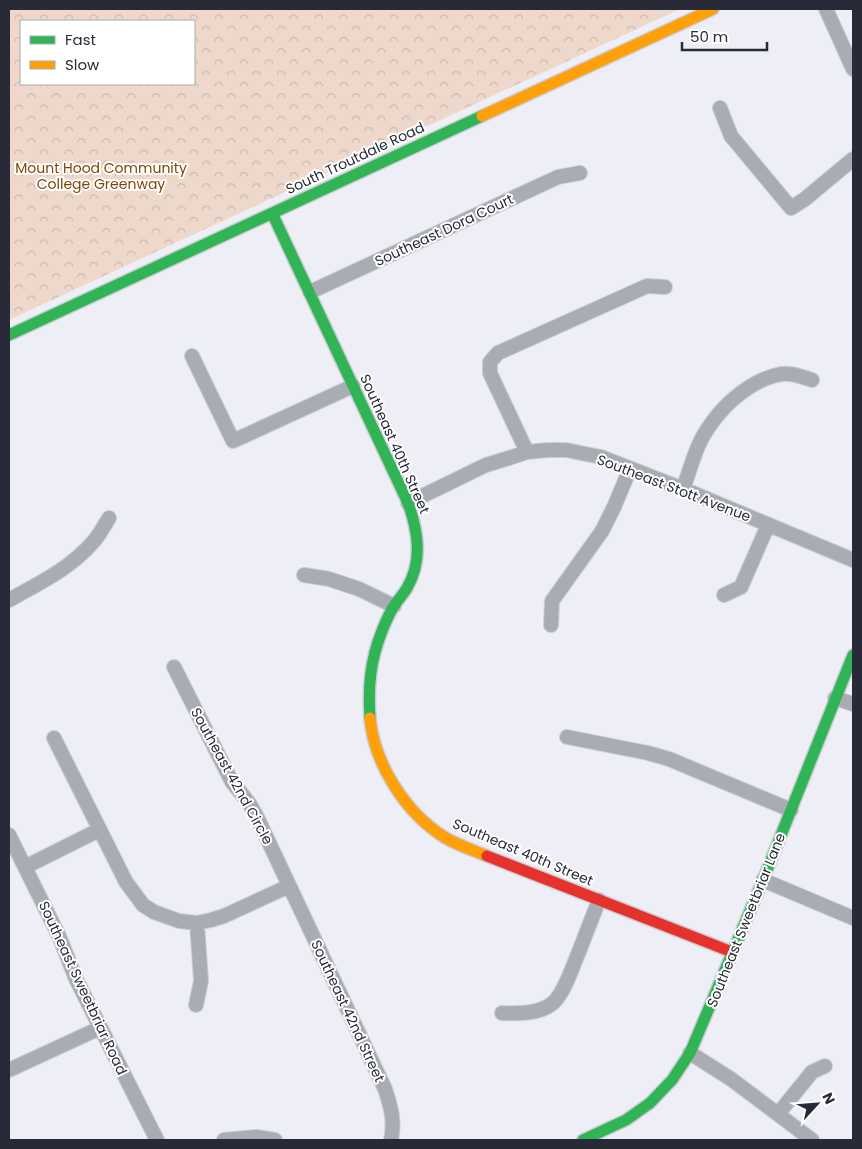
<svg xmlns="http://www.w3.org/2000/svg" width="862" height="1149" font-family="Poppins,sans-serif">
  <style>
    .forest { fill: url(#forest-crowns); fill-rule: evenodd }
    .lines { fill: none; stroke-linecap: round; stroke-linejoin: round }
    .street-casing { stroke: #cbcdd3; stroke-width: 16 }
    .fast-casing { stroke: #cbcdd3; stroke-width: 14 }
    .slow-casing { stroke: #cbcdd3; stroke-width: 14 }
    .jam-casing { stroke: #cbcdd3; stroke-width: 14 }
    .street { stroke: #aaacb4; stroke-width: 14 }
    .fast { stroke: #30b455; stroke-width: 11 }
    .slow { stroke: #ff9f0a; stroke-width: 11 }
    .jam { stroke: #e5322d; stroke-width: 11 }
    .labels { text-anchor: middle; stroke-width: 4; stroke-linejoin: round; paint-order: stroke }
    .street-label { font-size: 14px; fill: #282b37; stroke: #fff }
    .park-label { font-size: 14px; fill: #7f4608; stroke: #fff }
  </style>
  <defs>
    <pattern id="forest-crowns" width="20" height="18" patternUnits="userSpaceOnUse" patternTransform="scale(1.25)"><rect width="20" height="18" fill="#eed8cb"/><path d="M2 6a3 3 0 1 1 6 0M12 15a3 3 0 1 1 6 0" fill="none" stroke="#ccbaaf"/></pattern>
  </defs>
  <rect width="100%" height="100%" fill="#eeeff6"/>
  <path class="forest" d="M9 9H680L9 320ZM21 21H194V84H21Z"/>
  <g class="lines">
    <defs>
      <path id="street" d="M826 9 853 69
        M720 108 731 136 791 208 805 199 853 159
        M310 292 558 177 580 173
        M192 356 233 441 353 386
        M527 452 490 373V362L498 353 647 286 665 287
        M683 489C689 473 694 453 702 438 715 415 733 396 756 383 764 379 779 373 789 374 796 374 805 378 812 380
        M408 503 486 465 509 458 527 452 548 450H566L601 457 683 489 853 560
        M304 575 329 579 359 589 394 606
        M724 595 741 587 768 525
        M9 600C40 583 71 568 94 541 100 534 104 526 109 518
        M551 625 552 601 602 531 614 507 630 469
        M174 667 232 782 249 803 256 815 385 1089C391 1107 395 1121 391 1140
        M835 698 853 704
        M567 737 648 753 669 759 791 810
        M54 738 126 882 143 905 154 912 179 921 197 923 211 920 224 916 289 886
        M9 835 59 936 76 979 157 1140
        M25 867 99 830
        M763 880 853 918
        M196 1005 201 981 197 923
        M502 1013C519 1014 541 1014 554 1002 565 991 572 968 578 954 585 936 592 918 599 900
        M690 1053 731 1079 812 1140
        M9 1070 100 1028
        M778 1114 812 1072 825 1066
        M224 1140 256 1137 275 1140"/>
      <path id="fast" d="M272 213 408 503C418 531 423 561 407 588 403 595 397 601 393 607 389 615 385 623 382 631 370 661 368 687 370 718
        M9 335 482 116
        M583 1140 626 1120 650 1103 672 1080 690 1053 763 880 853 655"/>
      <path id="slow" d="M482 116 713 9
        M370 718C374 764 406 813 444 837 457 845 473 850 487 856"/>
      <path id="jam" d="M487 856 732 952"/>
    </defs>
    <use href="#street" class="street-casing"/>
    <use href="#fast" class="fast-casing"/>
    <use href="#slow" class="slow-casing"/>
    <use href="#jam" class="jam-casing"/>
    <use href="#street" class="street"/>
    <use href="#fast" class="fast"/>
    <use href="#slow" class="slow"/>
    <use href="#jam" class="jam"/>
  </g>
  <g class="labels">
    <g class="street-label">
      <text transform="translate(355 158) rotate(-25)" y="5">South Troutdale Road</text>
      <text transform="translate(444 230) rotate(-25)" y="5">Southeast Dora Court</text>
      <text transform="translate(395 444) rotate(66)" y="5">Southeast 40th Street</text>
      <text transform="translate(674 488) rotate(21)" y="5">Southeast Stott Avenue</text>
      <text transform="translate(232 776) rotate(61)" y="5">Southeast 42nd Circle</text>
      <text transform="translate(523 852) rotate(23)" y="5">Southeast 40th Street</text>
      <text transform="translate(746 920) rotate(-68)" y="5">Southeast Sweetbriar Lane</text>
      <text transform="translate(83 988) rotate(65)" y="5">Southeast Sweetbriar Road</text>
      <text transform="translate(348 1011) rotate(65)" y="5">Southeast 42nd Street</text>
    </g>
    <g class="park-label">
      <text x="101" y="173">Mount Hood Community<tspan x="101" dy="16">College Greenway</tspan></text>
    </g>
  </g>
  <rect width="862" height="1149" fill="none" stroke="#282b37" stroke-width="20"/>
  <rect x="20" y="20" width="175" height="65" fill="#ffffff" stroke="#a9aaaf"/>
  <rect x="30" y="36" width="25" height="8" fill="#30b455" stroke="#a9aaaf"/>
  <text x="65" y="45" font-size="15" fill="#282b37">Fast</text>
  <rect x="30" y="61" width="25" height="8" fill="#ff9f0a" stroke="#a9aaaf"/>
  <text x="65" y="70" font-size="15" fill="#282b37">Slow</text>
  <g transform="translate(817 1104) rotate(64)" stroke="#ffffff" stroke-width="4" paint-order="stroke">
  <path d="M0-4L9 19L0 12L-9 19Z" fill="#282b37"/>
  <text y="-8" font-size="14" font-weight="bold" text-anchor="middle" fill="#282b37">N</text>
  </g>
  <path d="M682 42v8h85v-8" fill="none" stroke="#282b37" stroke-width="2.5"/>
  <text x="690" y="42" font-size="15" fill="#282b37" stroke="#ffffff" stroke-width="4" paint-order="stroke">50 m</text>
</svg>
